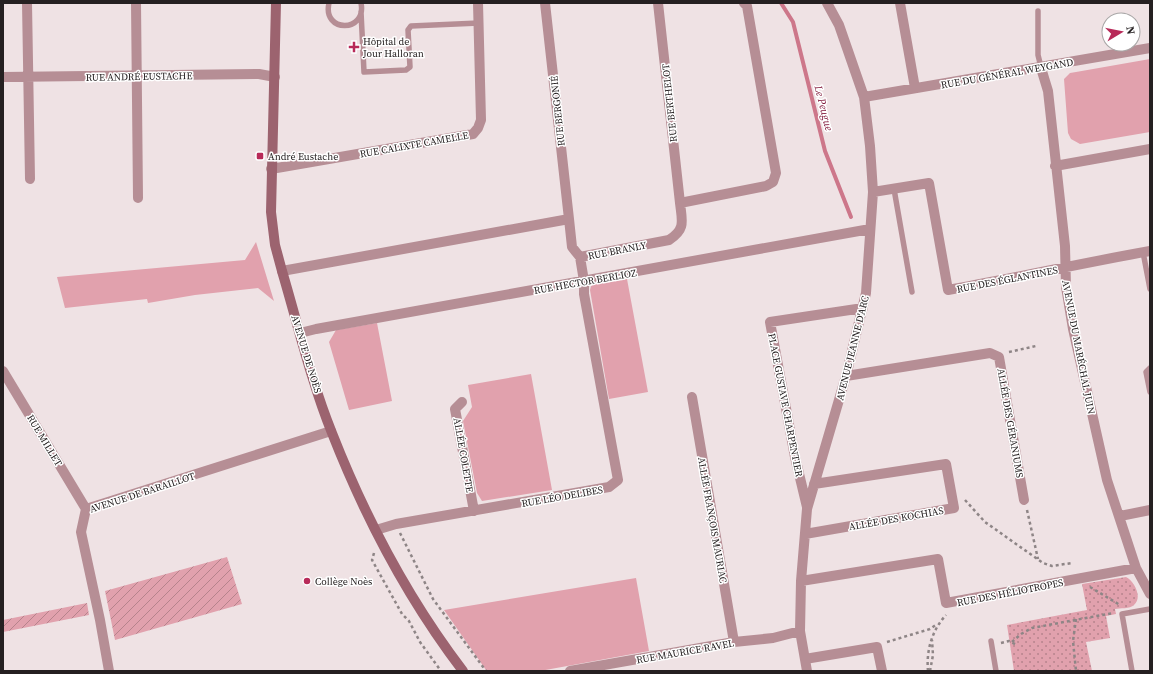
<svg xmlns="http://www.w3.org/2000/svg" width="1153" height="674" font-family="'Source Serif 4',serif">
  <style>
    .grass { fill: #e1a1ad }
    .park { fill: url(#park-dots) }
    .garden { fill: url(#garden-furrows) }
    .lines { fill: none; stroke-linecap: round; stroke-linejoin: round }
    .stream { stroke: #cd778a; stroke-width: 4 }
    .path { stroke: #8e8586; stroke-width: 2.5; stroke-dasharray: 3 3; stroke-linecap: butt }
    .lane { stroke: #b68e95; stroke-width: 5.5 }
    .street { stroke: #b68e95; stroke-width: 10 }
    .secondary { stroke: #9c636f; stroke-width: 10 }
    .poi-dot { fill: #b82a59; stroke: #fff; stroke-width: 1.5 }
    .labels { text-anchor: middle; stroke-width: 3; stroke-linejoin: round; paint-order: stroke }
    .poi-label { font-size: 10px; fill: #252021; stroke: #fff; text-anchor: start }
    .street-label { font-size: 10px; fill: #252021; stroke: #fff }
    .water-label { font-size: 11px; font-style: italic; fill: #81193c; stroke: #fff }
  </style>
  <defs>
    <pattern id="park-dots" width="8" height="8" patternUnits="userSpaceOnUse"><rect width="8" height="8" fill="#e1a1ad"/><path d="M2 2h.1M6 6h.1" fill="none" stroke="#b6838c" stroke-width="1.8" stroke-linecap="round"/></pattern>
    <pattern id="garden-furrows" width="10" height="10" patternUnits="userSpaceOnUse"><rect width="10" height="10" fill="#e1a1ad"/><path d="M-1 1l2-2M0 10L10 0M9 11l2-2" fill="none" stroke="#b6838c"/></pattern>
  </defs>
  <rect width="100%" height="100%" fill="#efe2e4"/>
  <path class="grass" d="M1150 59V132L1080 144 1071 139 1068 133 1064 79 1070 73 1076 72Z
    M256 242 274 301 258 288 195 295 148 303 147 299 65 308 57 277 245 260Z
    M627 279 648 392 609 399 590 290 591 286 595 284Z
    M377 323 392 401 349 410 329 342 336 330Z
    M531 374 552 490 482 501 477 493 463 421 472 407 468 385Z
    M636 578 649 651 540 671 486 670 444 610Z"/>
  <path class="park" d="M1126 577C1134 581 1143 597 1134 605 1130 609 1120 608 1115 609L1116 614 1106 616 1110 638 1086 642 1092 671H1014L1007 625 1087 610 1082 584Z"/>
  <path class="garden" d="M227 557 242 604 115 640 105 591Z
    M87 603 89 615 3 632V620Z"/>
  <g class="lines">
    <path class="stream" d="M781 3 793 22 825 151 851 217"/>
    <path class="path" d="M1009 352 1036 346
      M965 500 985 522 1043 563 1052 566 1072 563
      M1027 510 1038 559
      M400 533 433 599 486 671
      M374 553 372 560 402 614 409 621 420 642 441 671
      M1090 587 1120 605
      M1076 619 1073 641 1076 671
      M887 642 930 629 937 624
      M1012 642 1021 634 1032 628 1113 613
      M1001 643 1009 641 1017 645
      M928 671C926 651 932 630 946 615
      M930 671 933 655 932 640"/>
    <path class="lane" d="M329 3C322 33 367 33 361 3
      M1038 11V55L1041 67
      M361 12 364 72 406 70 410 67 408 30 411 26 479 23
      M894 189 912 292
      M1143 252 1150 289
      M1150 368 1146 372 1150 392
      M991 641 996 671
      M1132 671 1122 614 1150 609"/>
    <path class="street" d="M27 3 30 179
      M136 3 138 198
      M545 3 569 219
      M658 3 680 203
      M900 3 915 88
      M1041 68 1048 91 1065 246 1066 287 1073 329 1107 480 1136 568 1150 594
      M3 77 259 74 275 77
      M864 97 1150 48
      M1055 166 1150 149
      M271 169 473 134 478 128 481 120 478 3
      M873 192 929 183 948 290C1016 278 1082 263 1150 251
      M282 271 569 219 572 247 580 257 669 240C686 229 682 221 680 203L766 186 773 182 776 173 747 6 744 3
      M300 333 316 329 870 229
      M3 371 86 509
      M846 376 990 353 999 357 1024 500
      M692 397 734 642
      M462 402 455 409 474 511
      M807 507 795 457 770 322 863 308
      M1120 516 1150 510
      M376 530 396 524 609 487 618 480 584 294V281L580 257
      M805 534 954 508 946 464 814 484
      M801 581 938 559 946 603 1136 568
      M805 659 877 647 882 671
      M109 671 100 620 81 532 86 509 331 431
      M570 671 734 642 773 638 800 631
      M807 671 800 631 801 581 807 509 846 376 866 293 873 192 870 146 864 97 839 25 827 3"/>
    <path class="secondary" d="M276 3 271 212 275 245 282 271C298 325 311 381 332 433 365 517 408 599 463 671"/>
  </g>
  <g class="poi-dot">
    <path d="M352 41h4v4h4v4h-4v4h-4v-4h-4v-4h4z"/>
    <rect x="256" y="152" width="8" height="8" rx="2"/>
    <circle cx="307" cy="581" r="4"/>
  </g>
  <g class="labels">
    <g class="poi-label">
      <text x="363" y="45">Hôpital de<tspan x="363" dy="12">Jour Halloran</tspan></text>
      <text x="268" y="160">André Eustache</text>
      <text x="315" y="585">Collège Noès</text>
    </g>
    <g class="street-label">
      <text transform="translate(1007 73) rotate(-10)" y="4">RUE DU GÉNÉRAL WEYGAND</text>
      <text transform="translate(139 76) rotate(-1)" y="4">RUE ANDRÉ EUSTACHE</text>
      <text transform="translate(669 103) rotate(-96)" y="4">RUE BERTHELOT</text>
      <text transform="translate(557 111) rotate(-96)" y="4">RUE BERGONIÉ</text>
      <text transform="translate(414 144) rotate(-10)" y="4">RUE CALIXTE CAMELLE</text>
      <text transform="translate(617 250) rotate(-11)" y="4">RUE BRANLY</text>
      <text transform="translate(1007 279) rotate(-11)" y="4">RUE DES ÉGLANTINES</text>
      <text transform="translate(585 281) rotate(-10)" y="4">RUE HECTOR BERLIOZ</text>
      <text transform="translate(1079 347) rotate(79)" y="4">AVENUE DU MARÉCHAL JUIN</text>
      <text transform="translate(852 348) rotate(-76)" y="4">AVENUE JEANNE D'ARC</text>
      <text transform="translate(307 354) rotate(73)" y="4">AVENUE DE NOÈS</text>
      <text transform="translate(786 405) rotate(79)" y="4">PLACE GUSTAVE CHARPENTIER</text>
      <text transform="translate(1011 423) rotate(80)" y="4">ALLÉE DES GÉRANIUMS</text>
      <text transform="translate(45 440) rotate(59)" y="4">RUE MILLET</text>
      <text transform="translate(464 455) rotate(80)" y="4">ALLÉE COLETTE</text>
      <text transform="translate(142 492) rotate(-18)" y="4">AVENUE DE BARAILLOT</text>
      <text transform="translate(562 496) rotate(-10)" y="4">RUE LÉO DELIBES</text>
      <text transform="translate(896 518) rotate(-10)" y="4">ALLÉE DES KOCHIAS</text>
      <text transform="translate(713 520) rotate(80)" y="4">ALLÉE FRANÇOIS MAURIAC</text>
      <text transform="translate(1010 592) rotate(-11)" y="4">RUE DES HÉLIOTROPES</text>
      <text transform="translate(685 651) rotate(-10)" y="4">RUE MAURICE RAVEL</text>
    </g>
    <g class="water-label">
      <text transform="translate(824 108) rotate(76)" y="4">Le Peugue</text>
    </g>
  </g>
  <rect width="1153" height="674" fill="none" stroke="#252021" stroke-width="8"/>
  <g transform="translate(1121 32) rotate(80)"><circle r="19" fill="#ffffff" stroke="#a8a6a6"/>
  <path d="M0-3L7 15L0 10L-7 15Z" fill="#b82a59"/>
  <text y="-6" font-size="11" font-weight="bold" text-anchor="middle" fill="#252021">N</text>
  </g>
</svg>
